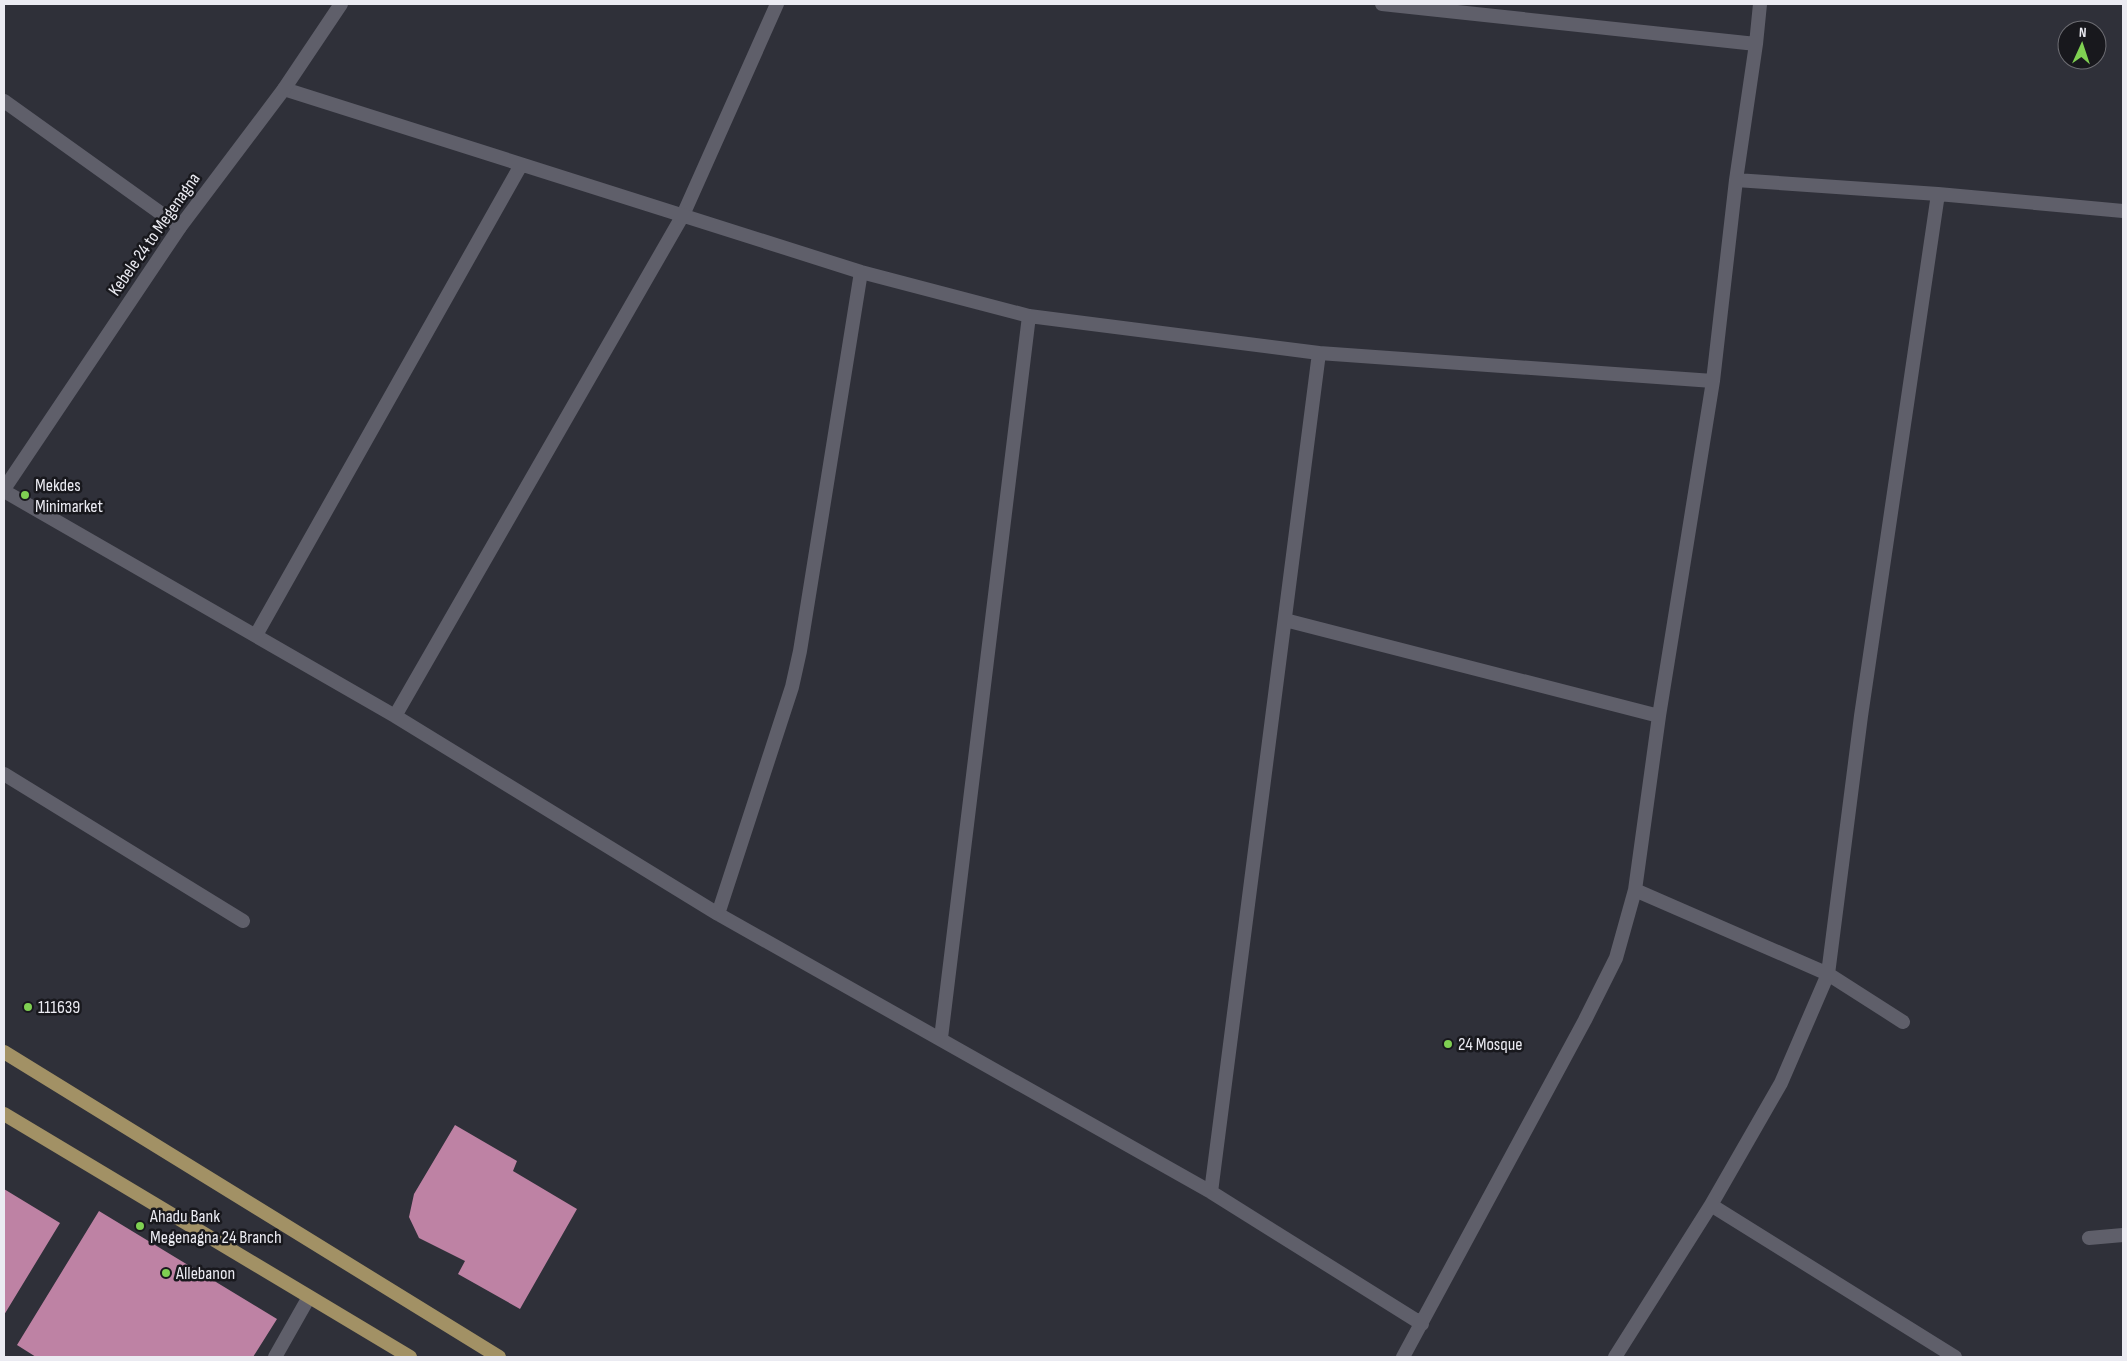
<svg xmlns="http://www.w3.org/2000/svg" width="2127" height="1361" font-family="'Sofia Sans Condensed',sans-serif">
  <style>
    .building { fill: #be82a4 }
    .lines { fill: none; stroke-linecap: round; stroke-linejoin: round }
    .service { stroke: #5f5f6a; stroke-width: 14 }
    .minor { stroke: #5f5f6a; stroke-width: 14 }
    .secondary { stroke: #5f5f6a; stroke-width: 14 }
    .primary { stroke: #a29165; stroke-width: 14 }
    .poi-dot { fill: #7fd052; stroke: #18181d; stroke-width: 2 }
    .labels { text-anchor: middle; stroke-width: 5; stroke-linejoin: round; paint-order: stroke }
    .street-label { font-size: 18px; fill: #ebebf2; stroke: #18181d }
    .poi-label { font-size: 18px; fill: #ebebf2; stroke: #18181d; text-anchor: start }
  </style>
  <rect width="100%" height="100%" fill="#2f3039"/>
  <path class="building" d="M455 1125 517 1161 513 1171 577 1209 520 1309 458 1274 465 1261 419 1238 409 1217 414 1194Z
    M4 1189 60 1223 4 1315Z
    M99 1211 277 1319 253 1357H36L17 1345Z"/>
  <g class="lines">
    <path class="service" d="M683 215 777 4
      M275 1357 309 1297"/>
    <path class="minor" d="M1382 4 1756 44
      M284 89 861 272 1029 316 1319 353 1713 381
      M4 101 180 227
      M1736 180 1938 194
      M4 491 395 716 718 914 1211 1192 1422 1324
      M1285 620 1659 716
      M256 635 521 165
      M395 716 683 215
      M4 774 243 921
      M1635 890 1828 974 1903 1022
      M718 914 792 687 800 651 861 272
      M941 1038 1029 316
      M1211 1192 1319 353
      M1711 1205 1955 1357
      M2089 1238 2123 1235
      M1403 1357 1585 1020 1616 958 1635 890 1659 716 1713 381 1736 180 1756 44 1760 4
      M1615 1357 1711 1205 1781 1083 1828 974 1861 716 1938 194 2123 211"/>
    <path class="secondary" d="M4 489 180 227 284 89 341 4"/>
    <path class="primary" d="M4 1052 499 1357
      M4 1114 410 1357"/>
  </g>
  <g class="poi-dot">
    <circle cx="25" cy="495" r="5"/>
    <circle cx="28" cy="1007" r="5"/>
    <circle cx="1448" cy="1044" r="5"/>
    <circle cx="140" cy="1226" r="5"/>
    <circle cx="166" cy="1273" r="5"/>
  </g>
  <g class="labels">
    <g class="street-label">
      <text transform="translate(154 234) rotate(-55)" y="6">Kebele 24 to Megenagna</text>
    </g>
    <g class="poi-label">
      <text x="35" y="491">Mekdes<tspan x="35" dy="21">Minimarket</tspan></text>
      <text x="38" y="1013">111639</text>
      <text x="1458" y="1050">24 Mosque</text>
      <text x="150" y="1222">Ahadu Bank<tspan x="150" dy="21">Megenagna 24 Branch</tspan></text>
      <text x="176" y="1279">Allebanon</text>
    </g>
  </g>
  <rect width="2127" height="1361" fill="none" stroke="#ebebf2" stroke-width="10"/>
  <g transform="translate(2082 45) rotate(3)"><circle r="24" fill="#18181d" stroke="#6c6c72"/>
  <path d="M0-4L9 19L0 12L-9 19Z" fill="#7fd052"/>
  <text y="-8" font-size="14" font-weight="bold" text-anchor="middle" fill="#ebebf2">N</text>
  </g>
</svg>
